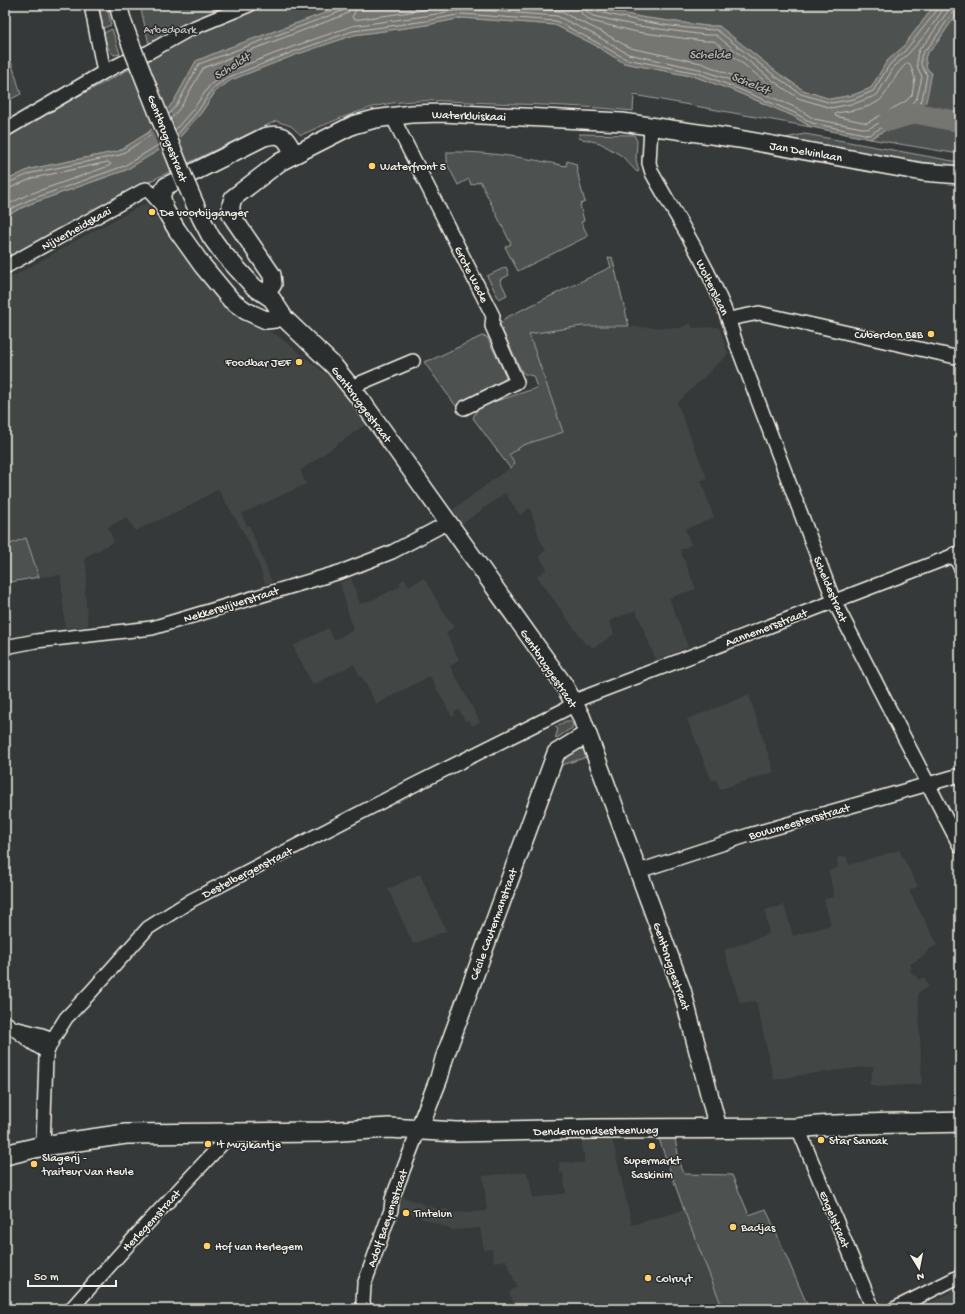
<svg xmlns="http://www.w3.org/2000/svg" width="965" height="1314" font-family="'Gochi Hand',sans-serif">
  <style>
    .built { fill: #434645 }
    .green { fill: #4e514f; stroke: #a1a19c }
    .water { fill: #757572; stroke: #a8a7a1 }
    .pier { fill: #363939 }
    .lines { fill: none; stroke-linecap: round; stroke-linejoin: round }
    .shore { stroke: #c1bfb9; stroke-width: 1 }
    .river { stroke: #757572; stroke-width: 21 }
    .minor-casing { stroke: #f4f1e8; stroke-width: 16 }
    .tertiary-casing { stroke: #f4f1e8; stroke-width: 20 }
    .secondary-casing { stroke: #f4f1e8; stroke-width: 22 }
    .minor { stroke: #2a2d2e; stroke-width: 13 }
    .tertiary { stroke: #2a2d2e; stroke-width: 17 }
    .secondary { stroke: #2a2d2e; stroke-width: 19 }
    .tertiary-bridge-casing { stroke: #f4f1e8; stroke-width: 20; stroke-linecap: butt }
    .tertiary-bridge { stroke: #2a2d2e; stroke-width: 17 }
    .poi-dot { fill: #ffd166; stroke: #2a2d2e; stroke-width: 1.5 }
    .labels { text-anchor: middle; stroke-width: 3; stroke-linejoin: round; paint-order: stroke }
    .park-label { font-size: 12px; fill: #bab9b2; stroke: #2a2d2e }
    .street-label { font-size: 12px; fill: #f4f1e8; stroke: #2a2d2e }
    .poi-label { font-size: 12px; fill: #f4f1e8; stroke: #2a2d2e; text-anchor: start }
    .water-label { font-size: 13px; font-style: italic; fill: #b4b3ad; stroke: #2a2d2e }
  </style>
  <rect width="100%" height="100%" fill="#363939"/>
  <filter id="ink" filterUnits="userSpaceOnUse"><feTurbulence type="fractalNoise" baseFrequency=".025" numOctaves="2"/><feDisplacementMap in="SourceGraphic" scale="8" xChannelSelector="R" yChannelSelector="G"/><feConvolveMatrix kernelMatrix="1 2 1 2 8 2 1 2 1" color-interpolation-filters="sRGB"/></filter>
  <g filter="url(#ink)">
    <path class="built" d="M146 203 174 244 218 300 238 318 249 324 266 330 278 336 336 382 366 424 300 471 306 484 241 514 247 526 249 525 272 582 265 584 257 559 244 533 218 489 189 506 135 531 127 517 108 527 114 542 85 557 87 576 85 592 88 626 65 628 61 575 39 577 26 539 5 546V281L77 240Z
      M690 323 693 328 719 327 728 354 677 403 707 478 701 481 714 518 685 529 691 545 680 550 696 589 669 598 688 647 656 660 636 610 609 621 614 634 593 648 589 643 586 645 537 576 547 569 539 556 546 550 540 540 530 508 520 515 505 493 462 524 452 510 515 464 509 455 523 445 562 432 528 333 582 326 681 328Z
      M351 578 360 604 370 601 401 586 399 582 405 579 409 586 424 578 441 608 454 627 446 633 459 660 450 666 480 722 472 726 469 720 465 721 459 710 454 712 455 715 452 717 430 676 376 704 362 677H360L354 664 313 685 293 646 328 628 334 640 353 630 340 583Z
      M749 695 774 772 720 789 716 779 712 781 687 719Z
      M899 850 918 886 909 891 938 945 929 949 924 956 910 964 912 969 910 970 914 976 916 975 918 980 924 977 929 987 918 992 922 1084 878 1087 869 1084 874 1066 807 1074 774 1080 756 1001 740 1003 724 950 769 934 765 910 784 905 793 936 831 925 824 899 834 897 829 871 838 867 837 858 846 856 849 865Z
      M420 874 446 931 413 944 388 889Z
      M612 1138 632 1225 684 1210 723 1309H516L509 1292 517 1287 506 1260 494 1262 492 1249 484 1250 480 1228 453 1230 396 1208 400 1196 440 1210 448 1209 449 1213 487 1211 483 1176 527 1172 528 1177H529L533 1198 566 1193 563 1173H560L559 1162 584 1163V1153H582V1139Z
      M960 1287V1309H918L940 1298Z"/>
    <path class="green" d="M99 5H107L111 25 103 28Z
      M140 5H347L225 49 196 61 174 101 149 132 119 151 30 169 5 181V139L50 111 128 70 152 74 146 55 151 53Z
      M586 5H935L902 48 887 61 871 88 853 95 830 99 803 90 778 73 719 26H706L640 17Z
      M960 9V153H953L870 139 915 113 932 73 927 69 925 58 927 53 934 47Z
      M462 18 555 25 593 44 624 63 696 77 732 90 793 116 811 127 634 95 633 111C586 106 539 105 493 103 455 102 415 97 377 106 351 113 326 124 301 135L291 126 276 121 144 184 5 260V216L30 204 126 170 179 138 201 113 216 91 231 80 295 55 354 35 427 25Z
      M112 29 120 54 114 55C107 49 106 42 104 33Z
      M11 61 21 94 5 102V65Z
      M579 134 634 135 637 141 636 160 639 171 637 172 622 156 600 143 578 138Z
      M805 134 953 161H960V169L924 166 775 140Z
      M447 152C486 151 527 158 566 166L567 161 576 164 580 184 585 202 580 204 584 221 581 222 588 236 518 271 505 247 511 244 480 181 471 185 469 179 458 185 447 164Z
      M612 257 629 326H582L529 334 563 432 523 445 509 455 515 464 510 468 473 418 478 407 537 388 533 376 525 374 522 372 500 325 505 318 611 267 608 258Z
      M506 267 509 275 500 280 507 295 499 299 487 276Z
      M482 336 487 337 506 376 504 382 456 406 424 362 433 359Z
      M26 538 39 577 5 583V546Z
      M566 721H570L573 724 572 728 555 739 558 729 555 727Z
      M579 749H585L587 753V757L562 765 563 758Z
      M659 1139H675L681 1169 684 1174 732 1175 749 1215 766 1209 809 1309H723L684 1210Z"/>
    <path class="water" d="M347 5H586L640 17 706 26H719L778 73 803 90 830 99 853 95 871 88 887 61 902 48 935 5H960V9L934 47 927 53 925 58 927 69 932 73 926 102 915 113 870 139 811 127 793 116 732 90 696 77 624 63 593 44 555 25 462 18 427 25 354 35 295 55 231 80 216 91 201 113 179 138 126 170 30 204 5 216V181L30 169 119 151 149 132 174 101 196 61 225 49Z"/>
    <path class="pier" d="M167 106 180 140 160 151 151 127Z"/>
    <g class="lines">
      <path class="shore" d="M356 5 355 12 352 17 354 20 424 10 451 5
        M489 5 559 11 600 31 630 48 701 63 769 90 771 88V86L714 41H704L637 32 591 21 582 15 579 5
        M585 5 587 12 593 16 638 26 705 35H716L772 80 798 98 831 108 856 103 877 95 894 67 908 54 926 34 942 11 943 5
        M590 5 591 8 594 11C634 20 676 29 717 30L775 76 801 94 831 103 854 99 873 91 890 64 905 51 938 9V5
        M907 63 910 64 915 78 912 95 906 101 867 123 835 116 836 113C849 111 875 108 883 97 893 84 894 75 907 63Z
        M169 114 178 103 199 64 342 11 345 8V5
        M171 119 182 105 203 68 344 15 349 11 350 5
        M175 130 194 108 210 85 227 72 292 47 352 26 425 16 463 9 557 16 597 36 628 54 699 69 736 82 797 108 814 119 868 129 909 106 917 98 922 77 917 66V55L920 48 927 41 952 5
        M177 135 198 111 213 88 229 77 293 52 353 31 426 21 462 14 556 21 594 41 626 59 698 73 734 87 795 113 812 123 869 135 913 109 922 100 927 75 921 65V56L924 51 931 44 955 9 960 7
        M5 184 32 173 120 155 151 135 155 131
        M5 189 10 188 33 178 108 162 111 164 109 166 27 195 5 206
        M5 212 29 200 124 166 160 144"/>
      <path class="river" d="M889 121 915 113 955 121H960"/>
      <defs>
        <path id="minor" d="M91 5 104 72
          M392 116 493 316 492 326 517 382 464 408
          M651 126 649 163 652 173C682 227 718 280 735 340L834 601 960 846
          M5 130 104 72 124 62 149 52 188 30 249 5
          M5 267 146 189 150 192 164 208
          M729 319 759 313 960 358
          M351 387 413 361
          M954 554 960 567
          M5 647 36 641 152 628 343 571 392 552 447 523
          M639 871 749 835 960 775
          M5 1022 34 1044 47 1052
          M18 1029 42 1035 53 1039
          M798 1128 873 1309
          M43 1146 46 1058 47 1052 53 1039 66 1018 90 993 148 928 192 900 414 785 564 710 582 698 960 553
          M71 1309 144 1227 232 1133
          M365 1309 363 1302 364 1285 391 1210 392 1199 419 1129
          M894 1309 960 1276"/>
        <path id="tertiary" d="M118 5 123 23 133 50
          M187 186 201 218 211 237 222 252 254 287 272 299 285 319 334 366 361 400 564 685 581 716 682 990 718 1128
          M266 294 273 284 272 275 231 215V205L233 198 280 162 353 125 375 119 411 114 442 113 622 122 739 139 923 172 960 175
          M282 314 275 319 266 320 246 311 231 300 202 265 177 230 165 210 161 195 166 186 264 137C282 132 286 137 294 154
          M419 1129 439 1078 444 1059 556 753 587 734"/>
        <path id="secondary" d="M5 1155 43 1146 126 1134 324 1132 389 1128 457 1132 594 1129 798 1128C852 1122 906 1124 960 1122"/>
      </defs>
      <use href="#minor" class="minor-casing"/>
      <use href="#tertiary" class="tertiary-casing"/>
      <use href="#secondary" class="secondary-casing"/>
      <use href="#minor" class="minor"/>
      <use href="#tertiary" class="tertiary"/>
      <use href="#secondary" class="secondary"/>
      <defs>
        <path id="tertiary-bridge" d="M133 50 187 186"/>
      </defs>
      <use href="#tertiary-bridge" class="tertiary-bridge-casing"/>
      <use href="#tertiary-bridge" class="tertiary-bridge"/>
    </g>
  </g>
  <g class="poi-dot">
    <circle cx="372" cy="166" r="4"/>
    <circle cx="152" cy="212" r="4"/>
    <circle cx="931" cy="334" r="4"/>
    <circle cx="299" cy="362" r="4"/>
    <circle cx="821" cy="1140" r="4"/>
    <circle cx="208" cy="1144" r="4"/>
    <circle cx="652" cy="1146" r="4"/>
    <circle cx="34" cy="1164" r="4"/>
    <circle cx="406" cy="1213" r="4"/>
    <circle cx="733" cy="1227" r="4"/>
    <circle cx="207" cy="1246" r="4"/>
    <circle cx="648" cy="1278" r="4"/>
  </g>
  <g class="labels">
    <g class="park-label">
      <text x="170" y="33">Arbedpark</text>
    </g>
    <g class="street-label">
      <text transform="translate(469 115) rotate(2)" y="4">Waterkluiskaai</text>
      <text transform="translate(168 138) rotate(69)" y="4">Gentbruggestraat</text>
      <text transform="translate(806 151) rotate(10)" y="4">Jan Delvinlaan</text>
      <text transform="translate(76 228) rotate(-29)" y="4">Nijverheidskaai</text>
      <text transform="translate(472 274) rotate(63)" y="4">Grote Wede</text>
      <text transform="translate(713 287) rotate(64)" y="4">Wolterslaan</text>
      <text transform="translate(362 404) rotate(53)" y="4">Gentbruggestraat</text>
      <text transform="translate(831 589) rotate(67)" y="4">Scheldestraat</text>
      <text transform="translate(231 604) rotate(-17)" y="4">Nekkersvijverstraat</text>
      <text transform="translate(766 627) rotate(-21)" y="4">Aannemersstraat</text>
      <text transform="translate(549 668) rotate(56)" y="4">Gentbruggestraat</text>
      <text transform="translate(799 821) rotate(-16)" y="4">Bouwmeestersstraat</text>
      <text transform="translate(247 872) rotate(-27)" y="4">Destelbergenstraat</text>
      <text transform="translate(493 924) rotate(-70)" y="4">Cécile Cautermanstraat</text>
      <text transform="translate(672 966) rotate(71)" y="4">Gentbruggestraat</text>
      <text transform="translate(596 1130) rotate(-1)" y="4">Dendermondsesteenweg</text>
      <text transform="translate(387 1218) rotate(-71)" y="4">Adolf Baeyensstraat</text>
      <text transform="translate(835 1219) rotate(67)" y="4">Engelstraat</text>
      <text transform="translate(151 1220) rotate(-47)" y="4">Herlegemstraat</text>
    </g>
    <g class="poi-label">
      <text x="380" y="170">Waterfront 5</text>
      <text x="160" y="216">De voorbijganger</text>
      <text x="923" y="338" text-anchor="end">Cuberdon B&amp;B</text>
      <text x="291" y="366" text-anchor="end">Foodbar JEF</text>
      <text x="829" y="1144">Star Sancak</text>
      <text x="216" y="1148">'t Muzikantje</text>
      <text x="42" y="1161">Slagerij -<tspan x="42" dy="14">traiteur Van Heule</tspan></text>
      <text x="652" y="1164" text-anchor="middle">Supermarkt<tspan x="652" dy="14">Saskinim</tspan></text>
      <text x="414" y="1217">Tintelun</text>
      <text x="741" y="1231">Badjas</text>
      <text x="215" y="1250">Hof van Herlegem</text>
      <text x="656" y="1282">Colruyt</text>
    </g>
    <g class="water-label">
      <text x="710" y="58">Schelde</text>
      <text transform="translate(231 65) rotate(-32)" y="5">Scheldt</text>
      <text transform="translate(751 82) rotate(23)" y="5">Scheldt</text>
    </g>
  </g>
  <rect width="965" height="1314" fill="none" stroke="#2a2d2e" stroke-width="20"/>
  <rect x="10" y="10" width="945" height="1294" fill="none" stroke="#f4f1e8" stroke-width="1.5" filter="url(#ink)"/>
  <g transform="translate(919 1268) rotate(170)" stroke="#2a2d2e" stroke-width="3" paint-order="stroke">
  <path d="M0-3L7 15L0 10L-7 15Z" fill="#f4f1e8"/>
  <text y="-6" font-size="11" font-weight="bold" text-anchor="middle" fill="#f4f1e8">N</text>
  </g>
  <path d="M28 1280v6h88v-6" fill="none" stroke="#f4f1e8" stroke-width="2"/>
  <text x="34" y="1280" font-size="12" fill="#f4f1e8" stroke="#2a2d2e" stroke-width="3" paint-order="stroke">50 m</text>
</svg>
